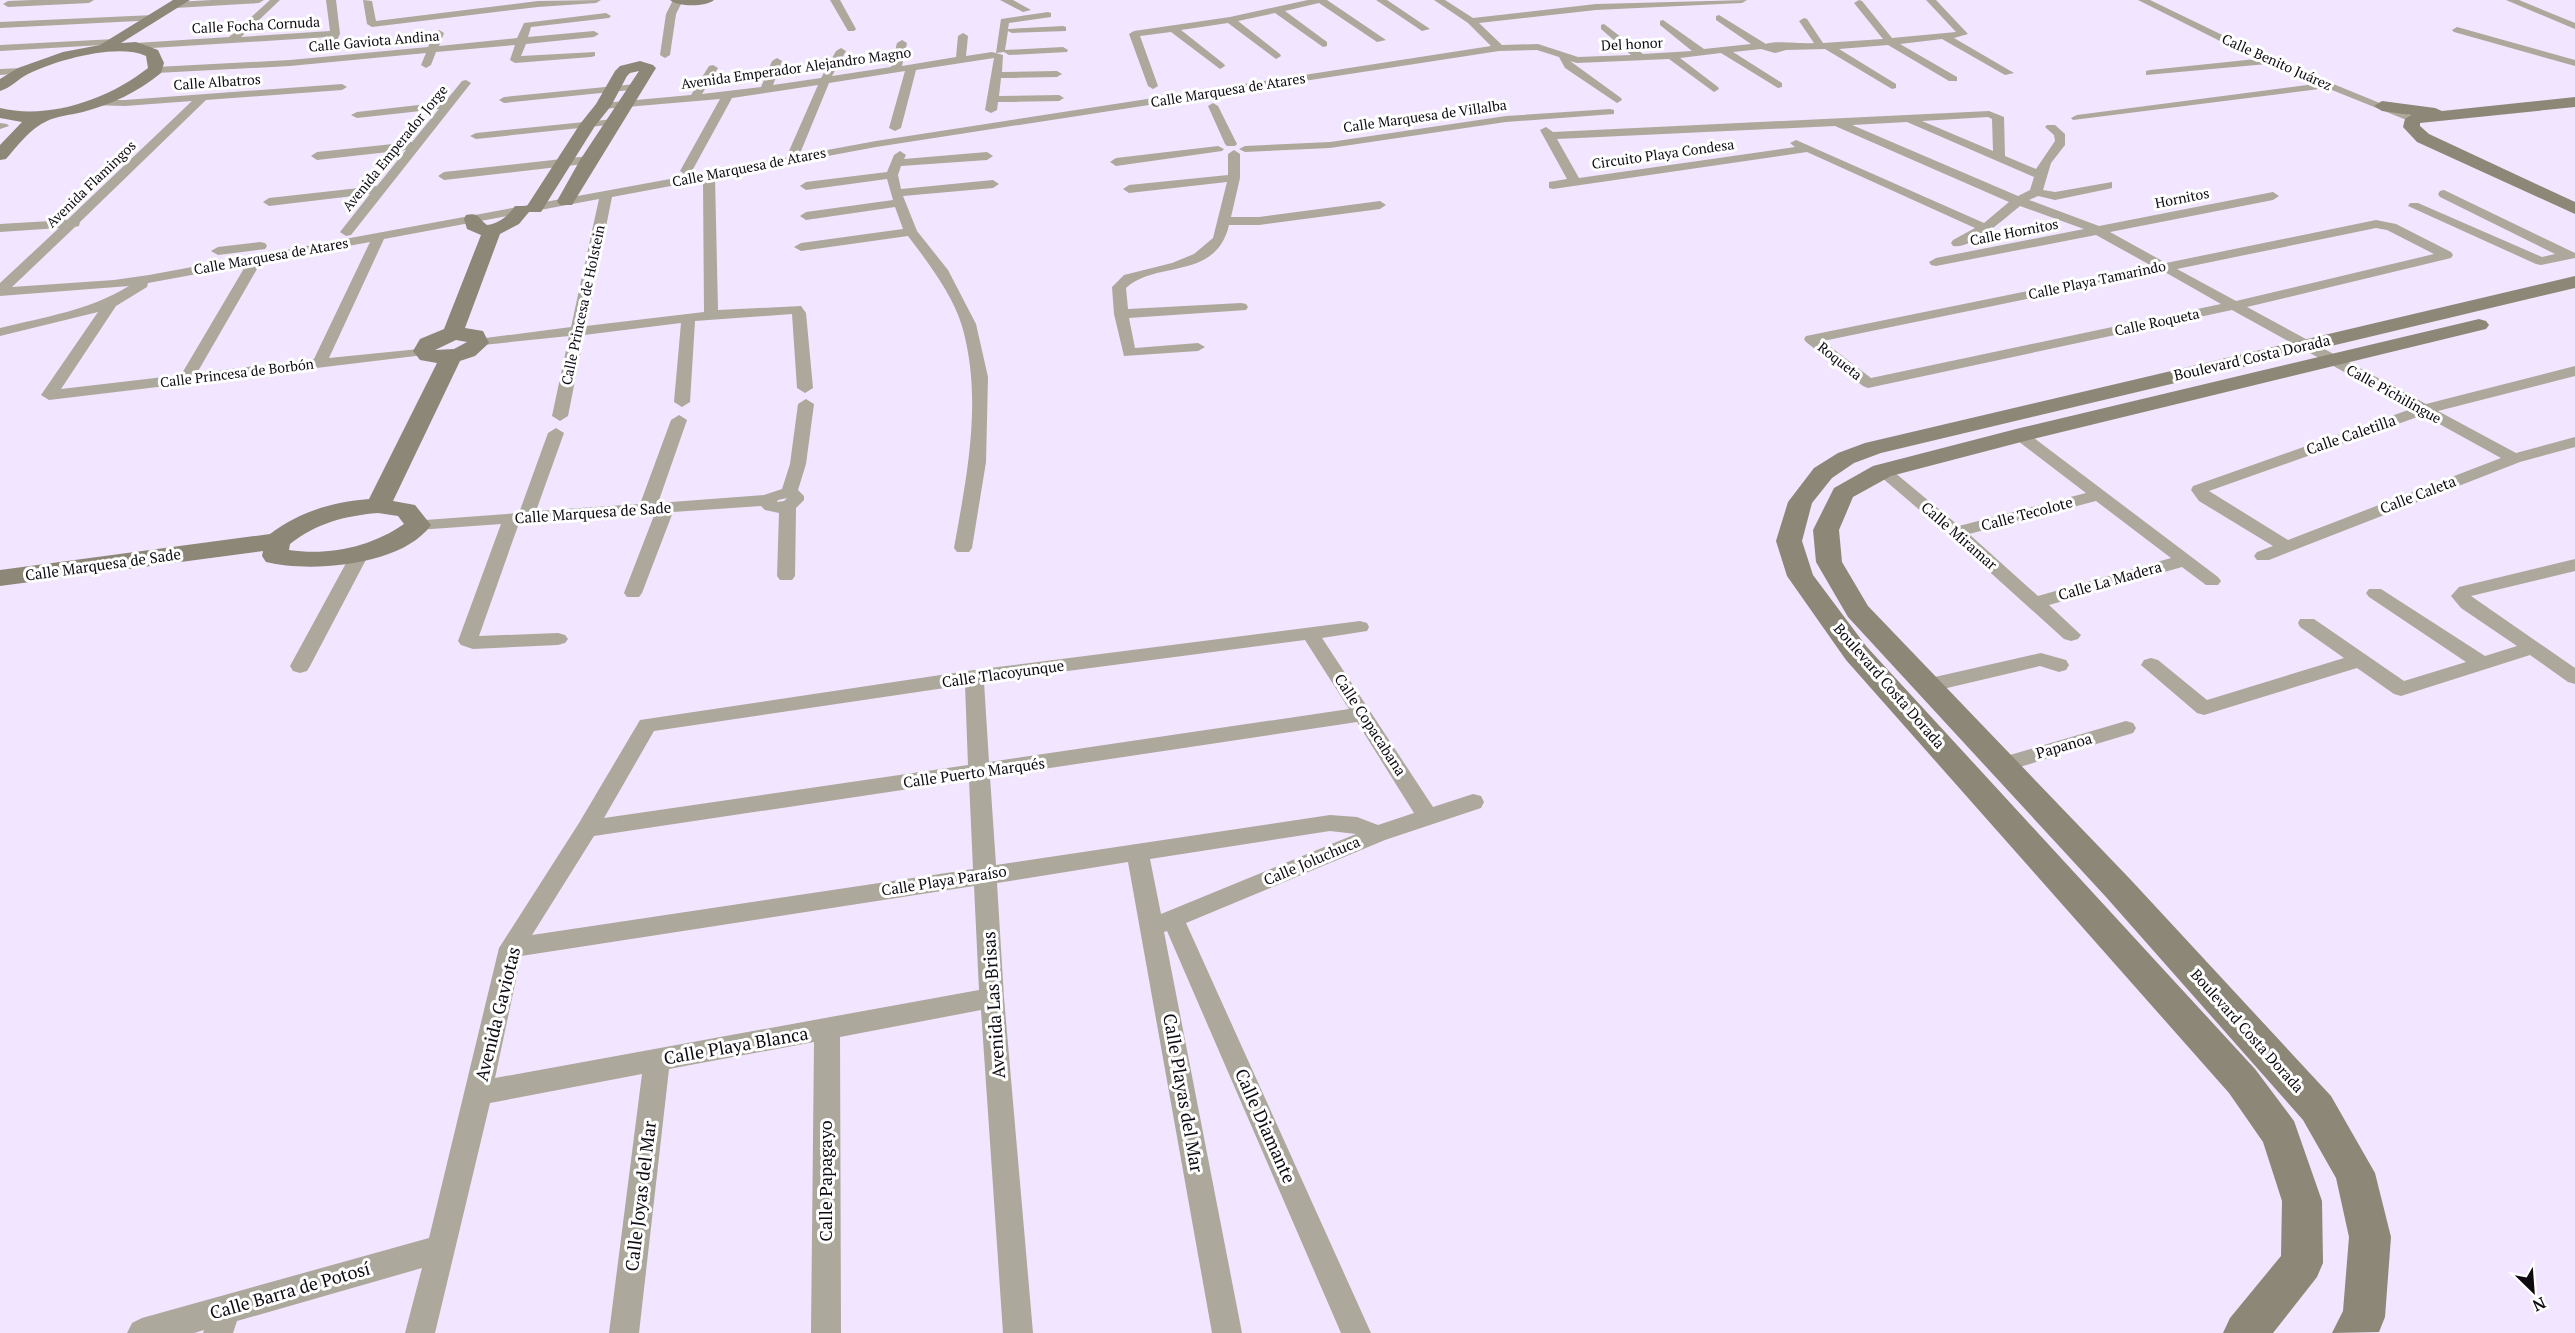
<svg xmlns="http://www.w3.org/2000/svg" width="2575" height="1333" font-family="'PT Serif',serif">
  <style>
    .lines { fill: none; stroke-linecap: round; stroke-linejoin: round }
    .street { fill: #aca89c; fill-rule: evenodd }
    .secondary { fill: #8d8777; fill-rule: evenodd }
    .labels { text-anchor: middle; stroke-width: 6; stroke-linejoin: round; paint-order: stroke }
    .far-street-label { font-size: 14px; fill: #0e0a12; stroke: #fff }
    .street-label { font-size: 15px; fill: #0e0a12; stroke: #fff }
    .near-street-label { font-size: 18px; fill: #0e0a12; stroke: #fff }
  </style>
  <rect width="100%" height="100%" fill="#f1e5ff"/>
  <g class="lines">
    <path class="street" d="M32 0H94L89 3 8 7 3 4 8 1Z
      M212 0H264L259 3 175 8 170 5 175 2Z
      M270 0H280L241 37 330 31 326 0H336L340 34 334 46 325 44 328 37 136 49 131 46 136 43 229 37Z
      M363 0 372 1 376 21 538 1 601 0 596 3 538 7 372 27 367 24Z
      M673 0H683L676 14 670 55 665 58 660 55 666 14Z
      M830 0H840L856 29 854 31H848Z
      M1000 0H1013L1031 10 1023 12Z
      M1308 0H1327L1386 40 1377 42 1319 3 1285 11 1327 42V46L1323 47 1275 13 1238 21 1280 54 1281 56 1276 59 1228 23 1181 30 1224 64 1225 66 1220 69 1171 32 1140 36 1158 86 1153 89 1148 86 1129 34 1134 31 1230 17Z
      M1376 0H1387L1430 29 1422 31Z
      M1434 0H1445L1473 18 1596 4 1747 0 1742 3 1596 10 1479 23 1502 45 1538 44 1578 57 1631 55 1601 29V25L1604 24 1643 54 1692 51 1660 25V21L1663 20 1704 49 1751 44 1716 20V16L1719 15 1766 44C1773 40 1802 44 1814 43L1799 21 1804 18 1807 19 1823 43 1883 39 1854 3 1859 0 1862 1 1892 38 1956 32 1926 0H1936L1968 34 1954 38 2014 73 2005 75 1942 39 1900 44 1957 77V81H1949L1888 45 1839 49 1896 84V88L1892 89 1825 49 1786 50 1775 53 1761 49 1733 52 1782 83V87L1778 88 1721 53 1680 58 1718 87 1719 89 1714 92 1669 59 1577 63 1570 61 1621 98 1622 100 1617 103 1565 68 1559 57 1537 50 1499 51 876 147 715 177 718 310 801 306 806 313 813 388 805 393 797 388 792 314 695 321 690 402 682 407 674 402 681 323 584 335 568 416 560 421 552 416 569 336 473 346 471 343 473 340 478 339 571 327 599 199 384 239 329 358 429 348 431 351 424 355 49 400 41 395 98 312 0 336V328C45 317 90 310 129 286L0 296V283L59 228 0 232V224L67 220 192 101 125 106 90 105 89 103 94 100H125L342 84 347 87 342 90 206 100 80 222 79 226 75 227 12 287 114 280 149 275 876 141 1491 46 1468 23ZM703 180 704 312 586 326 612 197ZM370 242 314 359 197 373 261 262ZM246 265 181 375 61 389 116 306 147 287 148 283Z
      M2138 0H2150L2272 59 2419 119 2413 122 2409 121 2327 88 2073 120 2071 118 2077 115 2315 84 2267 64 2146 75V71L2150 70 2256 59Z
      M2506 0H2519L2575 23V29Z
      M1048 12 1051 13V17L1009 23 1008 29 1063 26 1066 27V31L1012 33 1008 31 1005 50 1063 47 1068 50 1067 52 1009 55 1004 52 996 53 1001 19Z
      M606 13 611 16 609 18 531 27 528 37 594 31 599 34 594 37 526 44 521 56 595 52V56L591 57 515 63 510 60 515 45 436 52 431 65 426 68 421 65 426 53 290 66 156 73 151 70 156 67 290 60 428 47 434 33 439 30 444 33 439 46 517 38 524 23Z
      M154 15 157 16V20L0 28V22Z
      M2457 27 2575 60V66L2454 32 2452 30Z
      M963 33 968 36 966 56 992 52 1003 55 1002 72 1057 71 1062 74 1057 77 1001 78 999 96 1059 95 1064 98 1059 101 998 102 997 110 991 113 985 110 994 58 916 70 901 128 895 131 889 128 905 71 829 83 801 151 795 154 789 151 818 85 732 98 692 171 686 175 680 171 720 99 603 109 598 106 603 103 691 95 709 66 713 65 718 68 702 94 761 87 772 61 777 58 782 61 773 85 821 78 836 51 841 48 846 51 832 76 891 67 897 43 902 40 907 43 902 66 956 57 958 36Z
      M115 39 120 42 119 44 0 51V45Z
      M23 68 27 69V73L0 75V69Z
      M466 80 471 83 351 235 346 236 340 232 370 194 269 206 263 202 269 198 377 186 406 150 317 160 311 156 317 152 412 142 439 109 357 118 351 115 357 112 445 102 462 81Z
      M636 84 640 85V89L504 103 499 100 504 97Z
      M1213 103 1218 106 1237 144 1235 146H1227L1225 144 1208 106Z
      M1610 109 1614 110V114L1506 122 1330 148 1245 152 1239 149 1245 146 1330 142 1506 116Z
      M1989 111 2004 117 2005 156 2036 169 2055 141 2054 135 2045 127 2047 125H2055L2065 134V145L2051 163 2043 190 2055 192 2112 182V188L2108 189 2055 200 2038 196 2029 200 2099 226 2273 192 2279 196 2273 200 2110 232 2166 263 2376 220 2396 224 2451 252 2453 255 2451 258 2247 307 2426 404 2575 366V376L2438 411 2516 453 2575 437V447L2520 462 2269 560H2257L2254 556 2257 552 2273 546 2199 501 2191 490 2193 486 2411 409 2232 310 1868 388 1863 386 1806 342 1804 339 1806 336 2152 266 2096 235 1936 266 1931 265 1929 262 1936 258 2084 229 2020 206C2006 217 1971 250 1953 246L1951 243 1953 240 1975 228 1807 152 1553 189 1549 188V182L1567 179 1540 130 1546 127 1553 132ZM1988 117 1992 119 1993 151 1922 121ZM1907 122 2034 177 2030 190 2018 196 1852 125ZM1835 126 2009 202 1984 223 1796 140 1790 143 1795 147 1579 178 1557 139ZM2376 228 2387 230 2434 254 2236 301 2177 269ZM2163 271 2221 304 1871 378 1823 341ZM2423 415 2501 458 2288 540 2209 491Z
      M614 119 618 120V124L476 139 470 136 476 133Z
      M0 123 7 124 9 126 0 129Z
      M1218 146 1224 149 1222 151 1116 166 1110 162 1116 158Z
      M1234 150 1240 154V178L1231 217H1259L1380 201 1386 205 1380 209 1259 225H1229C1216 281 1156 260 1126 288L1128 309 1241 303 1246 304 1248 307 1246 310 1129 318 1135 348 1198 343 1205 347 1198 351 1124 356 1114 314 1112 287 1124 275 1172 263 1194 254 1213 238 1227 182 1129 193 1123 189 1129 185 1228 175V154Z
      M900 151 906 155 904 159 987 152 993 156 987 160 901 166 898 175 901 189 993 180 999 184 993 188 903 196 917 231 948 270 976 324 988 377 986 462 972 548 969 552H957L954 548C967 475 983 399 962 326 953 295 927 261 908 236L801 251 794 247 801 243 903 229 895 207 806 220 800 216 806 212 893 200 887 179 806 190 800 186 806 182 887 172 894 155Z
      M589 156 593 157V163L444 180 438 176 444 172Z
      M2444 190 2575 253V258L2541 265 2536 264 2408 206 2410 203H2418L2542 257 2555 254 2440 197 2438 194 2440 191Z
      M260 242 265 243 267 246 265 249 218 255 211 251 218 247Z
      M806 399 814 404 806 464 798 490 804 496V500L796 508 795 576 792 580H780L777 576 779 513 765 510 761 506 673 512 642 593 639 597H627L624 593 655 513 519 523 479 636 558 633 565 635 568 639 565 643 558 645 473 649 461 645 458 641 501 524 418 530 412 529 409 525 412 521 519 513 548 433 556 428 564 433 536 511 640 504 671 420 679 415 687 420 658 503 764 495 782 489 790 464 798 404ZM787 498 784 501 777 502 778 500Z
      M2020 430 2026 432 2218 577 2221 581 2218 585H2206L2182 567 2049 605 2081 635 2078 639 2071 641 2064 639 1950 536 1874 471 1882 466 1888 467 1959 526 2086 493 2014 438 2012 435ZM2096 501 2171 558 2038 596 1969 534Z
      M360 549 366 550 369 554 310 666 307 671 300 673 293 671 290 666 351 554 354 550Z
      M2575 559V571L2471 596 2575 668V684L2568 682 2530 655 2401 696 2394 694 2357 668 2204 715 2197 713 2141 665 2144 660 2151 658 2158 660 2207 700 2344 658 2300 627 2298 623 2300 619H2314L2404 681 2466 662 2369 597 2366 593 2369 589H2381L2485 656 2517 646 2461 608 2451 596 2459 587Z
      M1360 621 1367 623 1369 627 1367 631 1322 638 1433 807 1473 794 1481 796 1484 802 1481 808 1385 840 1186 923 1371 1333H1341L1167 931 1164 932 1242 1333H1212L1128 862 997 883 1004 998 1033 1333H1003L981 1010 840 1037 841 1333H811L814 1042 669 1069 639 1333H609L642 1074 490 1103 435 1333H405L422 1268 237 1321 233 1333H203L204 1330 194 1333H127L132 1323 142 1318 429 1238 499 948 579 823 640 720 974 670ZM1305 640 1349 709 989 762 984 682ZM965 685 968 765 604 818 654 731ZM1357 722 1414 813 1378 825 1357 817 1330 815 996 865 990 777ZM969 780 973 869 532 935 594 836ZM1330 831 1356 834 1161 914 1150 859ZM974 886 979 990 495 1078 521 956Z
      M2041 653 2066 660 2069 665 2066 670 2059 672 2040 666 1926 693 1919 691 1916 686 1919 681 1926 679Z
      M2126 721 2133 723 2136 728 2133 733 2003 772 1996 769 1993 764 1996 759Z"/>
    <path class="secondary" d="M173 0H190L121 43 136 42 158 50 164 63 161 73C138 92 112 104 83 112 71 115 57 116 47 121 30 129 18 145 6 159L0 160V145L22 122 0 118V108C49 120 109 99 148 68L146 56C117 43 57 60 28 74 18 79 11 88 0 91V79L18 68 63 52 100 45Z
      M670 0H714C706 7 678 7 670 0Z
      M640 61 653 65 656 68 572 205H560L557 201 580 160 639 71 630 73 627 76 611 106 595 126 541 212H529L519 224 500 234 465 328 483 331 489 343 475 356 460 361 393 501 415 505 431 525C402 566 310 573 266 562L262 556 263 551 0 586V570L270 534C299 512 332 502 369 499L437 363 420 360 413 351 420 339 444 329 481 235 467 229 464 219 466 215C480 212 478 219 487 225 499 224 508 216 515 206H527L580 124 596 104 615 71 620 66ZM456 340 467 342 454 349 435 350ZM378 513 398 516 404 524C371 547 329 556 289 550L290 544C317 523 344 516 378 513Z
      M2575 97V107L2420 123V126L2429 134 2575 202V214L2417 142 2403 127 2405 119 2411 115 2382 111 2374 106 2382 101 2435 108 2442 111Z
      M2575 276V288L1881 453 1854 463 1832 478 1812 503 1802 541 1813 575 1866 646 2255 1069 2294 1121 2322 1201 2323 1263 2317 1277 2273 1333H2223L2230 1318 2281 1256 2282 1201 2263 1142 2229 1093 1846 660 1787 576 1776 541 1788 502 1814 468 1838 453 1865 443Z
      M2479 319 2486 321 2489 325 2486 329 2025 441 1891 476 1853 497 1839 530 1842 562 1868 606 2130 879 2331 1096 2375 1173 2391 1237 2385 1317 2379 1332 2332 1333 2343 1311 2349 1237 2336 1178 2303 1120 2106 897 1848 617 1816 562 1813 530 1834 488 1873 466 2020 428Z"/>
  </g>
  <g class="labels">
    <g class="far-street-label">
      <text transform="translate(256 25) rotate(-3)" y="5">Calle Focha Cornuda</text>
      <text transform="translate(374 41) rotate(-5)" y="5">Calle Gaviota Andina</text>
      <text transform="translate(1632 44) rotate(-3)" y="5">Del honor</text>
      <text transform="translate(2277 62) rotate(24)" y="5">Calle Benito Juárez</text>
      <text transform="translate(796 68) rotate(-8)" y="5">Avenida Emperador Alejandro Magno</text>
      <text transform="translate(217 82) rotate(-4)" y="5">Calle Albatros</text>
      <text transform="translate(1228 90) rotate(-9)" y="5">Calle Marquesa de Atares</text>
      <text transform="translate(1425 116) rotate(-8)" y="5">Calle Marquesa de Villalba</text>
      <text transform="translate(395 148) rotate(-51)" y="5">Avenida Emperador Jorge</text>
      <text transform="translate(1663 154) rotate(-8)" y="5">Circuito Playa Condesa</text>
      <text transform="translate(749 167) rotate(-11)" y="5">Calle Marquesa de Atares</text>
      <text transform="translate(91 184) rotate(-44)" y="5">Avenida Flamingos</text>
      <text transform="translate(2182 198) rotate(-11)" y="5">Hornitos</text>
      <text transform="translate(2014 232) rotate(-11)" y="5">Calle Hornitos</text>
      <text transform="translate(271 256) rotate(-10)" y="5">Calle Marquesa de Atares</text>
      <text transform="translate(2097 280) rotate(-12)" y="5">Calle Playa Tamarindo</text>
      <text transform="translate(583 305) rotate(-78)" y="5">Calle Princesa de HoIstein</text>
      <text transform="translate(2157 322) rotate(-12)" y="5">Calle Roqueta</text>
      <text transform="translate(1840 361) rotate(38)" y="5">Roqueta</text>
      <text transform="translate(237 373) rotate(-7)" y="5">Calle Princesa de Borbón</text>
      <text transform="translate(2394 394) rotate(29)" y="5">Calle Pichilingue</text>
    </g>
    <g class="street-label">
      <text transform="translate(2252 358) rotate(-13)" y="5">Boulevard Costa Dorada</text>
      <text transform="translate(2351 435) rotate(-19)" y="5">Calle Caletilla</text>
      <text transform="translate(2418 495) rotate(-21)" y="5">Calle Caleta</text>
      <text transform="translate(593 513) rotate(-4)" y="5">Calle Marquesa de Sade</text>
      <text transform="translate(2027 514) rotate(-15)" y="5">Calle Tecolote</text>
      <text transform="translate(1959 536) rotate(41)" y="5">Calle Miramar</text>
      <text transform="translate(103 565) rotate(-8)" y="5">Calle Marquesa de Sade</text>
      <text transform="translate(2110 581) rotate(-16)" y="5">Calle La Madera</text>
      <text transform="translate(1003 674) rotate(-8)" y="5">Calle Tlacoyunque</text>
      <text transform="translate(1889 686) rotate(49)" y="5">Boulevard Costa Dorada</text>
      <text transform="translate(1370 725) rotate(57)" y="5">Calle Copacabana</text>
      <text transform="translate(2064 746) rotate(-16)" y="5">Papanoa</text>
      <text transform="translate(974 773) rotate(-8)" y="5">Calle Puerto Marqués</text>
      <text transform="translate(1312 861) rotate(-23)" y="5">Calle Joluchuca</text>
      <text transform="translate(944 881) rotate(-9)" y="5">Calle Playa Paraíso</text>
      <text transform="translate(2247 1031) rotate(48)" y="5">Boulevard Costa Dorada</text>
    </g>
    <g class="near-street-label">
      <text transform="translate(994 1005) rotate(-94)" y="6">Avenida Las Brisas</text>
      <text transform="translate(498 1014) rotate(-76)" y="6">Avenida Gaviotas</text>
      <text transform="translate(736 1046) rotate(-10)" y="6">Calle Playa Blanca</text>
      <text transform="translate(1183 1093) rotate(80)" y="6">Calle Playas del Mar</text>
      <text transform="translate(1265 1126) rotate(66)" y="6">Calle Diamante</text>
      <text transform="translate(826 1181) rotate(-90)" y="6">Calle Papagayo</text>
      <text transform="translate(641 1196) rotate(-83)" y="6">Calle Joyas del Mar</text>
      <text transform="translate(290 1291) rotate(-16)" y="6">Calle Barra de Potosí</text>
    </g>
  </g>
  <g transform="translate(2533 1291) rotate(155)" stroke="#ffffff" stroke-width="4.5" paint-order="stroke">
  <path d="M0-4.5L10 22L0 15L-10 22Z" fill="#0e0a12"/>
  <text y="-9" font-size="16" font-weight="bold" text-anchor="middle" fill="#0e0a12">N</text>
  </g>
</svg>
